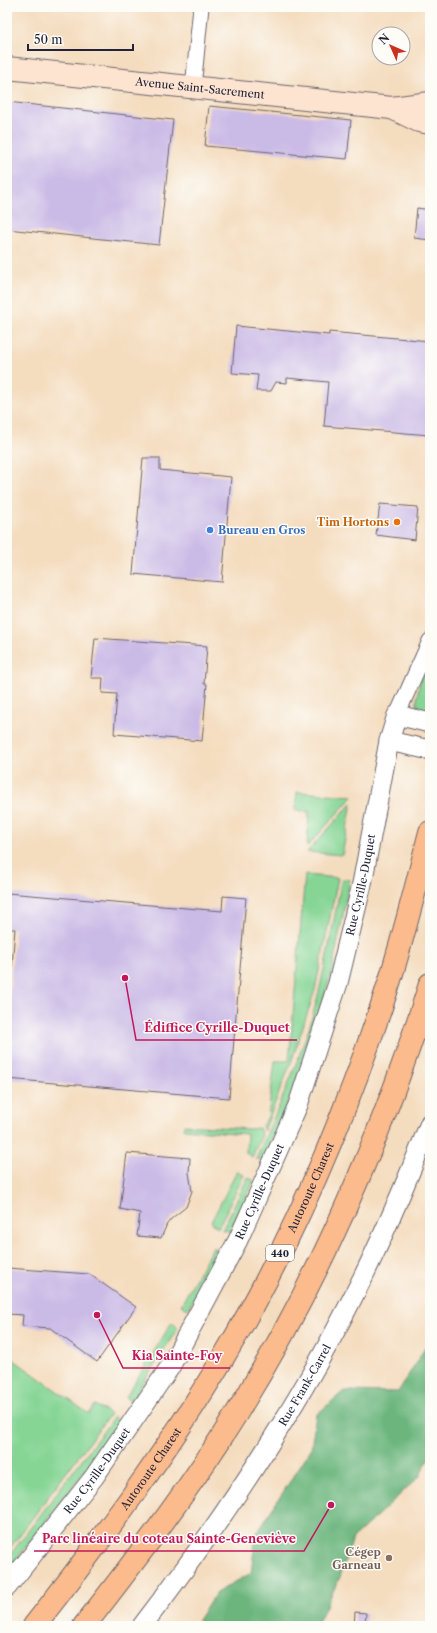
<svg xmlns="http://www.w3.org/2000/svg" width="437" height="1633" font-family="'Libre Caslon Text',serif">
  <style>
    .green { fill: #86d595; stroke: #547c68 }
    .forest { fill: #6cb67e; stroke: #476c5c }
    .building { fill: #cabae6 }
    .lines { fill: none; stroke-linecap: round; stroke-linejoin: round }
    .minor-casing { stroke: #6c6369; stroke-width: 17 }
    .tertiary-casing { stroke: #6c6369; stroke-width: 21 }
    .secondary-casing { stroke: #6c6369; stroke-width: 24 }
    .motorway-casing { stroke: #6c6369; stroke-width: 24 }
    .minor { stroke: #fff; stroke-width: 15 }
    .tertiary { stroke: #fff; stroke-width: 19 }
    .secondary { stroke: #fde4d1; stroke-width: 22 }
    .motorway { stroke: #fbbb8c; stroke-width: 22 }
    .food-dot { fill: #e8710a; stroke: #fdfcf7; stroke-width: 1.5 }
    .shop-dot { fill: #3f7fe0; stroke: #fdfcf7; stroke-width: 1.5 }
    .education-dot { fill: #8d6e63; stroke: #fdfcf7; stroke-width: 1.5 }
    .labels { text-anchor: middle; stroke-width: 3; stroke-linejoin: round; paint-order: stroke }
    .shield { fill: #fdfcf7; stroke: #646373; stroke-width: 1 }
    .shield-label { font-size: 10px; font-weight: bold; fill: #22223b }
    .street-label { font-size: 11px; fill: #22223b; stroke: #fdfcf7 }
    .food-label { font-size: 11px; font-weight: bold; fill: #c56008; stroke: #fdfcf7; text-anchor: end }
    .shop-label { font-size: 11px; font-weight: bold; fill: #366cbe; stroke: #fdfcf7; text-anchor: start }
    .education-label { font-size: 11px; font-weight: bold; fill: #785e54; stroke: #fdfcf7; text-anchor: end }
    .leader { fill: none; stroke: #c2185b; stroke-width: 1.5 }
    .callout-dot { fill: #c2185b; stroke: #fdfcf7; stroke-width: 1.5 }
    .callout-label { font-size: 12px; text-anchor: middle; font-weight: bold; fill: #c2185b; stroke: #fdfcf7; stroke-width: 3; stroke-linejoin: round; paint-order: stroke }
  </style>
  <rect width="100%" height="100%" fill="#fdfcf7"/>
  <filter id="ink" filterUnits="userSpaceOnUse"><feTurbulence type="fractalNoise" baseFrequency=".025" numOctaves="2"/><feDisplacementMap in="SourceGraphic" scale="8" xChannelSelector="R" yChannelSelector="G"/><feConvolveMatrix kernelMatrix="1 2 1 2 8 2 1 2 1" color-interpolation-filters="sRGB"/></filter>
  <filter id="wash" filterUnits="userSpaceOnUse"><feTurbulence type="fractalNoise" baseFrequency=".012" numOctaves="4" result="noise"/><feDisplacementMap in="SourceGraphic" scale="16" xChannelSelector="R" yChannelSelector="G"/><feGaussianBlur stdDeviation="0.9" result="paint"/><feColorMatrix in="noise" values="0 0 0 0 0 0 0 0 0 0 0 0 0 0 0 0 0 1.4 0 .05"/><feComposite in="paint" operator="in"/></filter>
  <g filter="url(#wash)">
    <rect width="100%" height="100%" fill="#f4dcbe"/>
    <path class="green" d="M430 651V712L427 713 418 710C413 699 425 663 430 651Z
      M297 792 353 796 307 847 309 812 295 810Z
      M352 803 342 855 307 852Z
      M305 875 338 878 315 990 292 1060 264 1131 262 1126 268 1117 275 1061H289Z
      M342 879 350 880 331 975 296 1083 264 1160 256 1159C275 1115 295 1071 310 1025 324 977 332 928 342 879Z
      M184 1125 249 1129 259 1128 262 1135 252 1157 246 1153 247 1134 184 1129Z
      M237 1171 244 1175 218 1228 211 1222Z
      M248 1177 254 1181 230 1231 222 1230Z
      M213 1247 219 1253 188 1309 181 1305Z
      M172 1322 178 1328 131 1401 126 1397Z
      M7 1355 89 1414 95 1405 110 1414 7 1552Z
      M114 1417 119 1422 84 1472 7 1572V1559Z"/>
    <path class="forest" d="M430 1340V1456L419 1477 353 1538 340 1577 316 1626H194L216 1593 251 1573 256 1534 311 1449 316 1415 344 1391 398 1392Z"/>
    <g id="blocks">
      <path class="building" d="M7 102 173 120 159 245 7 229Z
        M209 106 351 120 347 159 205 146Z
        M417 208 430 210V240L414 238Z
        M236 326 329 335V332L430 341V401L427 402 429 435 324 426 328 382 287 378V383L276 382 271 391H256L258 375 232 373Z
        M143 458H160V470L231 477 222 582 133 574Z
        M380 504 418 507 415 540 376 535Z
        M95 638 207 646 204 684H207L202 741 114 734 117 694 102 693 103 678H91Z
        M7 893 222 911 223 896 246 898 229 1098 7 1079V1028L15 929H7Z
        M127 1153 190 1158 189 1173 192 1191 186 1207 172 1218 167 1224 161 1238 137 1236 140 1213 120 1209Z
        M7 1268 89 1274 136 1307 97 1362 50 1328 22 1326 23 1315 7 1314Z
        M355 1612 366 1613 365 1626H354Z"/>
    </g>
  </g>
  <g filter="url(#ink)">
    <use href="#blocks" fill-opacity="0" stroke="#6c6369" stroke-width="1"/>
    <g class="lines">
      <defs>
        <path id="minor" d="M193 88 201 7
          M397 715 430 641"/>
        <g id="tertiary">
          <path d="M389 741 430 750"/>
          <path id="s1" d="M7 1587 94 1477 170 1367 238 1240 298 1105 338 983 362 884 389 741 397 715 430 723"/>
          <path id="s2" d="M142 1626C224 1519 298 1408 358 1287 385 1234 408 1178 430 1123"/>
        </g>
        <g id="secondary">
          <path id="s3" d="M7 68 392 108 430 103"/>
          <path d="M392 108 419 121 430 123"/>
        </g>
        <g id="motorway">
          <path id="s4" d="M34 1626C102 1539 167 1452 223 1358 294 1239 348 1111 390 980 405 931 417 882 430 832"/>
          <path d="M84 1626C132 1565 179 1503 221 1438 312 1297 380 1143 430 984"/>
        </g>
      </defs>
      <use href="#minor" class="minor-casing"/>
      <use href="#tertiary" class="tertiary-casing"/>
      <use href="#secondary" class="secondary-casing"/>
      <use href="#motorway" class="motorway-casing"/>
      <use href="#minor" class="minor"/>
      <use href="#tertiary" class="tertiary"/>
      <use href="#secondary" class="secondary"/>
      <use href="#motorway" class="motorway"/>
    </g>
  </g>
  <circle class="food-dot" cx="397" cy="522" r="4"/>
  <circle class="shop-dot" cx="210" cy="530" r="4"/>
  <circle class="education-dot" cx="389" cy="1558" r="4"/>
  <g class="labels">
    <rect class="shield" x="266" y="1245" width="28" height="16" rx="3"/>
    <g class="shield-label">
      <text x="280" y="1257">440</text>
    </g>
    <g class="street-label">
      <text dy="4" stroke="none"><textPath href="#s3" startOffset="194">Avenue Saint-Sacrement</textPath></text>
      <text dy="4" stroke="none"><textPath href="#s1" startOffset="795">Rue Cyrille-Duquet</textPath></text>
      <text dy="4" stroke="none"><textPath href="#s4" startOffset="520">Autoroute Charest</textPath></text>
      <text dy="4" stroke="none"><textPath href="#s1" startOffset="471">Rue Cyrille-Duquet</textPath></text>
      <text dy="4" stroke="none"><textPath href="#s2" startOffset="291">Rue Frank-Carrel</textPath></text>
      <text dy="4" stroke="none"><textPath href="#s4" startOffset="196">Autoroute Charest</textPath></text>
      <text dy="4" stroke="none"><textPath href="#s1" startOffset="147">Rue Cyrille-Duquet</textPath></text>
    </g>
    <g class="food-label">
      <text x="389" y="526">Tim Hortons</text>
    </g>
    <g class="shop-label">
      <text x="218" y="534">Bureau en Gros</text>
    </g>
    <g class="education-label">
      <text x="381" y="1556">Cégep<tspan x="381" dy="13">Garneau</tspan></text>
    </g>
  </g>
  <path class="leader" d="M125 978L136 1040H297M97 1315L123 1368H230M331 1505L304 1551H34"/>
  <g class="callout-dot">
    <circle cx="125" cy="978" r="4"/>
    <circle cx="97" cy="1315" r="4"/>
    <circle cx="331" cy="1505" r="4"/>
  </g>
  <g class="callout-label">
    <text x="217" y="1032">Édiffice Cyrille-Duquet</text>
    <text x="177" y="1360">Kia Sainte-Foy</text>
    <text x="169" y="1543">Parc linéaire du coteau Sainte-Geneviève</text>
  </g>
  <rect width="437" height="1633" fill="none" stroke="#fdfcf7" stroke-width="24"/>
  <g transform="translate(391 46) rotate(315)"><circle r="19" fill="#fdfcf7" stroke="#a5a5ac"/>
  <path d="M0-3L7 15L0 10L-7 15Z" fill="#c8321e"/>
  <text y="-6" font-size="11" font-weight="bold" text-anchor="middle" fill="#22223b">N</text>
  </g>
  <path d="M28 44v6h105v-6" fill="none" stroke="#22223b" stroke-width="2"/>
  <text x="34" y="44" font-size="12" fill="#22223b" stroke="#fdfcf7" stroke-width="3" paint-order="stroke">50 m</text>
</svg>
